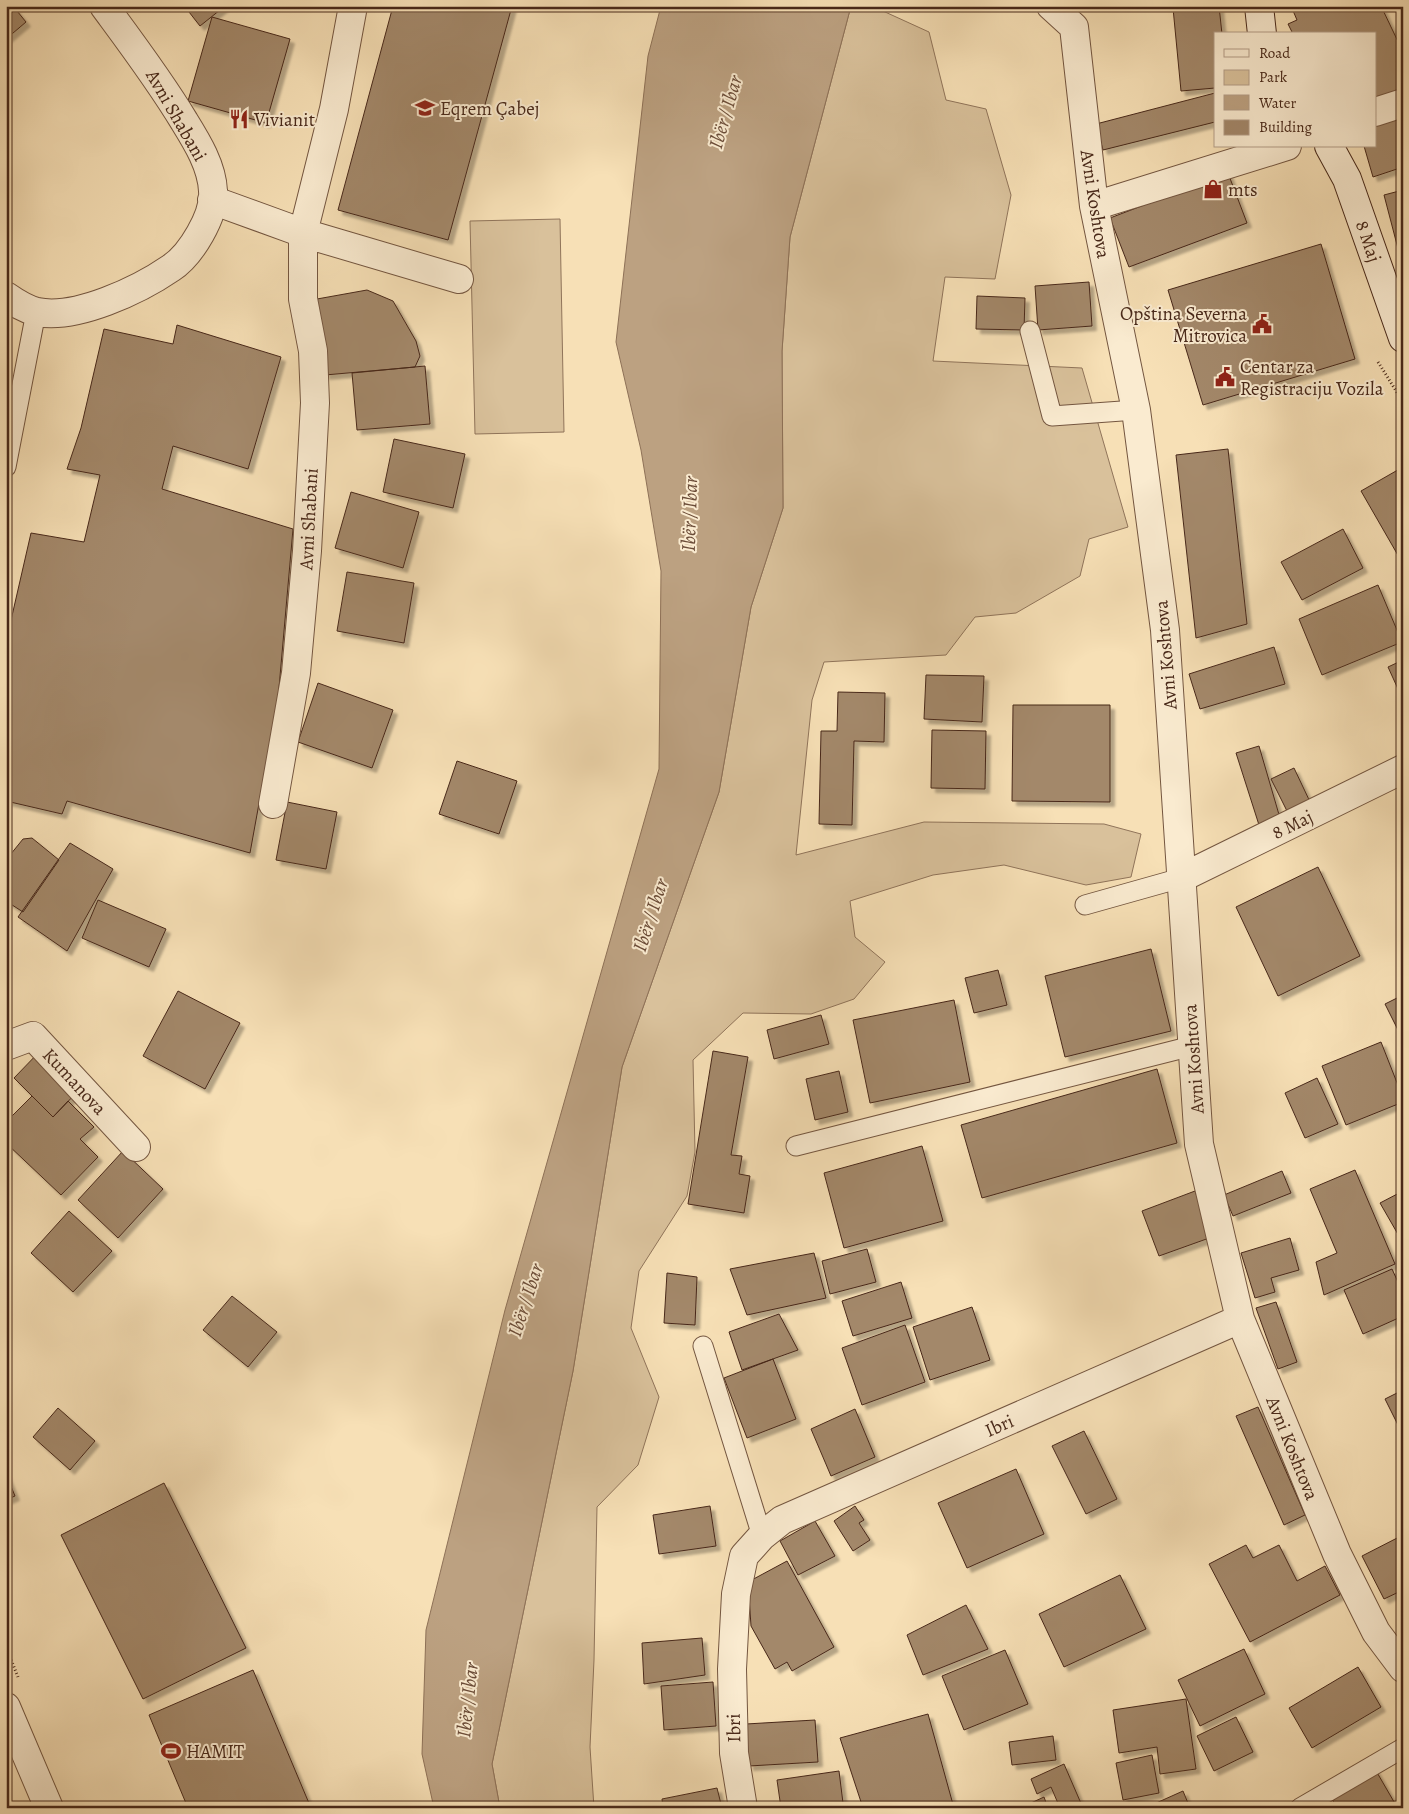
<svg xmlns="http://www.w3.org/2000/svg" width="1409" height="1814" font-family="Alegreya,serif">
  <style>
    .green { fill: #d9c19b; stroke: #90745a }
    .water { fill: #bca181; stroke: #8e7157 }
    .building { fill: #a3886b; stroke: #482819; filter: url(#shadow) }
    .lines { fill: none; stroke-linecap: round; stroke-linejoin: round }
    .service-casing { stroke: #745640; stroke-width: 21 }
    .minor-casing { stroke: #745640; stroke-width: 30 }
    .secondary-casing { stroke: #482819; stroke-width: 30 }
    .path { stroke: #482819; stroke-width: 3; stroke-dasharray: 1 2.5; stroke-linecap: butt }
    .service { stroke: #faebd0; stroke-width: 19 }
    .minor { stroke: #faebd0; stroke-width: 28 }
    .secondary { stroke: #faebd0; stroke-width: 28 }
    .labels { text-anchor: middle; stroke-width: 4; stroke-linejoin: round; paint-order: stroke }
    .poi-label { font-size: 19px; fill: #482819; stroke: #faebd0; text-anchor: start }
    .street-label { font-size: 19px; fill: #482819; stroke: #faebd0 }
    .water-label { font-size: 20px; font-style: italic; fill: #6b4c38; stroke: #faebd0 }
  </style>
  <defs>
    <filter id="shadow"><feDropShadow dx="4.5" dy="4.5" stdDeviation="1" flood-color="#0004"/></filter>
  </defs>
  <rect width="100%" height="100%" fill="#f7e0b6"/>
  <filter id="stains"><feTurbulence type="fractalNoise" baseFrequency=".004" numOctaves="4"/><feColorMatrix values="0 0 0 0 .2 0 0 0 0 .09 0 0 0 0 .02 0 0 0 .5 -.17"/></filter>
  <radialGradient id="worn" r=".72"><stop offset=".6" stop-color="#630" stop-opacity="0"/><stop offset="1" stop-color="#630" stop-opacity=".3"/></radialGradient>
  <path class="green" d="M851 6H872L929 32 946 100 986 109 1011 195 995 279 945 277 933 361 1082 368 1128 527 1089 539 1080 576 1016 613 975 617 946 655 824 662 812 700 796 855 924 822 1104 824 1141 834 1131 877 1086 885 1004 865 933 875 850 901 855 937 885 962 854 999 811 1014 743 1013 693 1060 695 1152 687 1196 639 1271 631 1328 659 1397 638 1465 597 1507 594 1660 590 1747 594 1808H500L492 1764 573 1371 622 1067 719 792 751 607 783 508 782 351 790 237Z
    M560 219 564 432 475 434 470 221Z"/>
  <path class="water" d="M661 6H851L790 237 782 351 783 508 751 607 719 792 622 1067 573 1371 492 1764 500 1808H434L422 1754 426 1630 505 1310 659 769 661 571 641 450 616 342 648 56Z"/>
  <path class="building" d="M6 6H13L26 22 6 39Z
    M196 6H225L200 26 189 12Z
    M393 6H512L448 240 338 210Z
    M1195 6H1219L1222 34H1215V88L1181 91 1173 8Z
    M1291 6H1362L1364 11 1374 6H1381L1403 52V88L1375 101V34H1293L1288 24 1297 20Z
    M212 17 290 39 266 123 188 101Z
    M1215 93V122L1103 150 1096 124Z
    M1398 112 1403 128V167L1373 177 1364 146H1375V119Z
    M1228 173 1247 223 1129 267 1110 218Z
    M1403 190V264H1402L1384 195Z
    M1321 244 1355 359 1203 405 1168 290Z
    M1089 282 1092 326 1038 330 1035 286Z
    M367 290 393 301 416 341 420 356 415 367 325 375 317 299Z
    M977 296 1025 298 1024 330 976 329Z
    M177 325 281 357 248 469 173 446 162 489 293 529 278 699 250 853 67 801 62 814 6 801V642L31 533 84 542 100 475 67 469 81 428 104 329 173 344Z
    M425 366 430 424 357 430 352 373Z
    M394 439 465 454 453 508 383 492Z
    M1228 449 1247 624 1196 638 1176 455Z
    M1403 467V564L1361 491Z
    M351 492 419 512 403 568 335 548Z
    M1343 529 1363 568 1302 600 1281 562Z
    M347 572 414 583 404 643 337 631Z
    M1378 585 1402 642 1322 675 1299 619Z
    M1274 647 1285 684 1200 709 1189 674Z
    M1403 660V700L1388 667Z
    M926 675 984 676 982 722 924 719Z
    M318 683 393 710 372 768 298 742Z
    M838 692 885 693 884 742 854 741 852 825 819 824 821 731H837Z
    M1013 705H1110V802L1012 801Z
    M932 730 986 731 985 789 931 788Z
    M1259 746 1280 818 1259 825 1236 753Z
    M457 761 517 781 499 834 439 814Z
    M1294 768 1312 806 1290 817 1271 779Z
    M287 802 337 812 326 869 276 860Z
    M32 838 59 860 23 912 6 901V860L23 839Z
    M70 843 113 869 67 951 18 917Z
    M1318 867 1360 956 1278 996 1236 907Z
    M98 900 166 929 149 967 82 938Z
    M1151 949 1171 1031 1065 1057 1045 976Z
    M998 970 1007 1005 974 1013 965 978Z
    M178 991 240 1023 205 1089 143 1056Z
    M1403 995V1040L1385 1004Z
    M954 1000 970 1082 870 1103 853 1020Z
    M821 1015 829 1044 774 1059 767 1030Z
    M1381 1042 1403 1098V1102L1346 1125 1322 1066Z
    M42 1049 81 1088 53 1117 14 1078Z
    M713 1051 748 1057 731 1155 742 1156 739 1174 750 1176 744 1213 688 1204Z
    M1157 1069 1177 1143 982 1198 961 1125Z
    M839 1071 848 1112 815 1120 806 1079Z
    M1317 1078 1338 1124 1305 1138 1285 1093Z
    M32 1096 53 1117 68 1101 94 1127 80 1139 98 1157 61 1195 6 1143V1122Z
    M922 1146 943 1221 844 1248 824 1173Z
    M123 1151 163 1189 118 1238 78 1200Z
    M1355 1170 1395 1264 1324 1295 1316 1262 1337 1253 1310 1189Z
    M1282 1171 1291 1193 1233 1216 1224 1195Z
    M1195 1191 1212 1237 1159 1256 1142 1211Z
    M1403 1191V1243L1380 1203Z
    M69 1211 112 1251 73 1292 31 1253Z
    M1290 1238 1299 1270 1271 1278 1275 1292 1255 1298 1241 1253Z
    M867 1249 876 1282 830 1294 822 1261Z
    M814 1253 826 1298 747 1315 730 1269Z
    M1392 1269 1403 1293V1316L1363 1334 1344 1290Z
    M667 1273 697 1277 695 1325 664 1323Z
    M901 1282 912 1318 853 1336 842 1301Z
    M232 1296 277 1332 248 1367 203 1330Z
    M1276 1302 1297 1362 1278 1369 1256 1308Z
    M972 1307 990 1360 930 1380 913 1327Z
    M779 1314 798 1350 742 1370 729 1332Z
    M905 1325 925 1382 862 1405 842 1348Z
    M773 1359 796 1419 747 1438 724 1378Z
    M1403 1390V1435L1385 1399Z
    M1258 1407 1305 1515 1284 1525 1236 1416Z
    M58 1408 95 1441 70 1470 33 1437Z
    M855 1409 875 1457 831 1476 811 1429Z
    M1084 1431 1117 1499 1086 1514 1052 1446Z
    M1016 1469 1044 1534 967 1568 938 1503Z
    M6 1474 15 1496 6 1500Z
    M164 1483 246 1648 143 1699 61 1535Z
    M710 1506 716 1546 659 1554 653 1515Z
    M855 1506 864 1520 859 1523 870 1540 853 1551 834 1521Z
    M815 1521 835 1556 798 1575 780 1541Z
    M1403 1535V1590L1384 1599 1362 1556Z
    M1246 1545 1253 1558 1279 1545 1297 1581 1325 1566 1340 1595 1250 1642 1209 1564Z
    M787 1561 834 1647 792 1671 787 1662 775 1669 751 1626 748 1582Z
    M1120 1575 1146 1629 1064 1667 1039 1614Z
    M966 1605 988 1649 923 1675 907 1635Z
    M702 1638 705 1675 644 1684 642 1643Z
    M1244 1649 1265 1694 1200 1726 1178 1680Z
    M1005 1650 1028 1704 964 1730 942 1676Z
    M1358 1667 1381 1707 1312 1748 1289 1708Z
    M253 1670 311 1808H188L149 1715Z
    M713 1682 716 1726 664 1730 661 1686Z
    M1186 1699 1196 1769 1160 1774 1157 1747 1119 1753 1113 1710Z
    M928 1714 954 1808H863L840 1738Z
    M1236 1717 1253 1752 1214 1771 1197 1736Z
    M815 1720 818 1762 749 1766 746 1724Z
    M1053 1736 1056 1760 1012 1765 1009 1742Z
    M1152 1755 1159 1793 1123 1800 1116 1763Z
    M1064 1764 1083 1808H1060L1051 1787 1037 1794 1031 1779Z
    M1375 1769 1397 1807 1337 1808 1330 1795Z
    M839 1771 843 1803 813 1808H781L777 1780Z
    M717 1788 722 1808H663L662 1799Z
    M1183 1791 1190 1808H1145Z
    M1044 1797 1048 1808H1020Z"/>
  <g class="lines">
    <defs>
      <path id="service" d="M1030 331 1052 416 1136 410
        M6 467 36 312
        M1085 905 1181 878
        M796 1146 1192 1046
        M703 1346 762 1536
        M1300 1808 1403 1748"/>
      <path id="minor" d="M1051 6 1074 27 1094 206 1136 410 1165 630 1199 1144 1240 1319 1337 1554 1376 1632 1403 1668
        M1375 112 1403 103
        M212 200 303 233 459 279
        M1094 206 1287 146
        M6 296C16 303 25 309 37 312 76 320 139 290 171 268 191 255 215 215 213 191 212 166 197 142 184 121 160 81 132 44 104 6
        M273 804 296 673 307 551 315 403 313 351 303 299V233L334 109 353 6
        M1181 878 1403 769
        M6 1046 33 1036 136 1147
        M6 1707 49 1808
        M743 1808 734 1753 732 1669 736 1594 744 1556 762 1536 782 1520 1240 1319"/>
      <path id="secondary" d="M1259 6 1262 34
        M1329 146 1347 179 1403 338"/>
    </defs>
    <use href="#service" class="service-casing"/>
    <use href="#minor" class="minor-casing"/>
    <use href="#secondary" class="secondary-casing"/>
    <path class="path" d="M1378 362 1403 402
      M6 1647 18 1677"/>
    <use href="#service" class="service"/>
    <use href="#minor" class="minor"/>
    <use href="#secondary" class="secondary"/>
  </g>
  <defs>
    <symbol id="school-bare" viewBox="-9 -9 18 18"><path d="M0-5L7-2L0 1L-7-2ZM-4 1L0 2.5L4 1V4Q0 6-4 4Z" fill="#8f2418" stroke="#faebd0" stroke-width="2.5" paint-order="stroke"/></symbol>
    <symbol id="restaurant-bare" viewBox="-9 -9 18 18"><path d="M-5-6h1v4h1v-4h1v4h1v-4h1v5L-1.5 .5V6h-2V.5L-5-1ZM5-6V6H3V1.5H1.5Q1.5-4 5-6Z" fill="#8f2418" stroke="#faebd0" stroke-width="2.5" paint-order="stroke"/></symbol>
    <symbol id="shop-bare" viewBox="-9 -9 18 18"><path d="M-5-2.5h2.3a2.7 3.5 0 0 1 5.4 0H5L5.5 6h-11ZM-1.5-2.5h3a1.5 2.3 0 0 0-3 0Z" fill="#8f2418" stroke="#faebd0" stroke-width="2.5" paint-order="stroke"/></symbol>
    <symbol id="civic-bare" viewBox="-9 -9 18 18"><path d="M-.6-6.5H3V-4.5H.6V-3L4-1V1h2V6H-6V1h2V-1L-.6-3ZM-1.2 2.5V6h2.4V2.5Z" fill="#8f2418" stroke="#faebd0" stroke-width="2.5" paint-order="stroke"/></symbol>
    <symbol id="stadium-bare" viewBox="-9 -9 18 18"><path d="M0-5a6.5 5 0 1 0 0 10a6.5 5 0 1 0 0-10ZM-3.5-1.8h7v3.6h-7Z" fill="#8f2418" stroke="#faebd0" stroke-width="2.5" paint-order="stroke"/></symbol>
  </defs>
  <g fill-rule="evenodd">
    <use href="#school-bare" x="411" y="94" width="28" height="28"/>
    <use href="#restaurant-bare" x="225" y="105" width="28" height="28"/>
    <use href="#shop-bare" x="1199" y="175" width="28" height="28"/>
    <use href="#civic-bare" x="1248" y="310" width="28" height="28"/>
    <use href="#civic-bare" x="1211" y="363" width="28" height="28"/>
    <use href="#stadium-bare" x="157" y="1737" width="28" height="28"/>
  </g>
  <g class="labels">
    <g class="poi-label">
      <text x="440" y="115">Eqrem Çabej</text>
      <text x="254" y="126">Vivianit</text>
      <text x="1228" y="196">mts</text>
      <text x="1247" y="320" text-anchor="end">Opština Severna<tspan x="1247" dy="22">Mitrovica</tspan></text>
      <text x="1240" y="373">Centar za<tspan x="1240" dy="22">Registraciju Vozila</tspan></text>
      <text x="186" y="1758">HAMIT</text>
    </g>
    <g class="street-label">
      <text transform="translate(177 115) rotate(60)" y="7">Avni Shabani</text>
      <text transform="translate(1096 204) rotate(81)" y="7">Avni Koshtova</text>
      <text transform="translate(1369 241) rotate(71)" y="7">8 Maj</text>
      <text transform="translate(308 519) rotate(-87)" y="7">Avni Shabani</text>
      <text transform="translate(1165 655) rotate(-95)" y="7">Avni Koshtova</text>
      <text transform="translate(1292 824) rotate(-26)" y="7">8 Maj</text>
      <text transform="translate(1193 1059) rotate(-94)" y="7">Avni Koshtova</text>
      <text transform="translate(75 1081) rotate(47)" y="7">Kumanova</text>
      <text transform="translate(999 1425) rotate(-24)" y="7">Ibri</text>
      <text transform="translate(1293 1448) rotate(68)" y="7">Avni Koshtova</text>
      <text transform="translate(733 1728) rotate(-91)" y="7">Ibri</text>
    </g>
    <g class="water-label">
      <text transform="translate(725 112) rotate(-74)" y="7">Ibër / Ibar</text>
      <text transform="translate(689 514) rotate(-88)" y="7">Ibër / Ibar</text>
      <text transform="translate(650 915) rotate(-72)" y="7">Ibër / Ibar</text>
      <text transform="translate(525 1300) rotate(-72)" y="7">Ibër / Ibar</text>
      <text transform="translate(467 1700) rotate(-84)" y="7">Ibër / Ibar</text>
    </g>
  </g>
  <rect width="1409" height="1814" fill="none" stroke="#f7e0b6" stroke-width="25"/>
  <rect x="8" y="8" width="1394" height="1799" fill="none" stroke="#482819" stroke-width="2.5"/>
  <rect x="12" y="12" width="1384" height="1789" fill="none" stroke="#482819"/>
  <rect x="1214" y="32" width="162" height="115" fill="#faebd0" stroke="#b39d87"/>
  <rect x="1224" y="49" width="25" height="8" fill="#faebd0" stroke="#b39d87"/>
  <text x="1259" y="58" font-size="15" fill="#482819">Road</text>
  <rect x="1224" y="70" width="25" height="15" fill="#d9c19b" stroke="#b39d87"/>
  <text x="1259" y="82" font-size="15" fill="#482819">Park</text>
  <rect x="1224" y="95" width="25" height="15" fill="#bca181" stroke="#b39d87"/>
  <text x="1259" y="108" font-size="15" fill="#482819">Water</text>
  <rect x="1224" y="120" width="25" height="15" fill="#a3886b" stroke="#b39d87"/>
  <text x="1259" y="132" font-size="15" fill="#482819">Building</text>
  <rect width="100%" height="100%" filter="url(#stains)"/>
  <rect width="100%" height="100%" fill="url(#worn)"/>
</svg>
